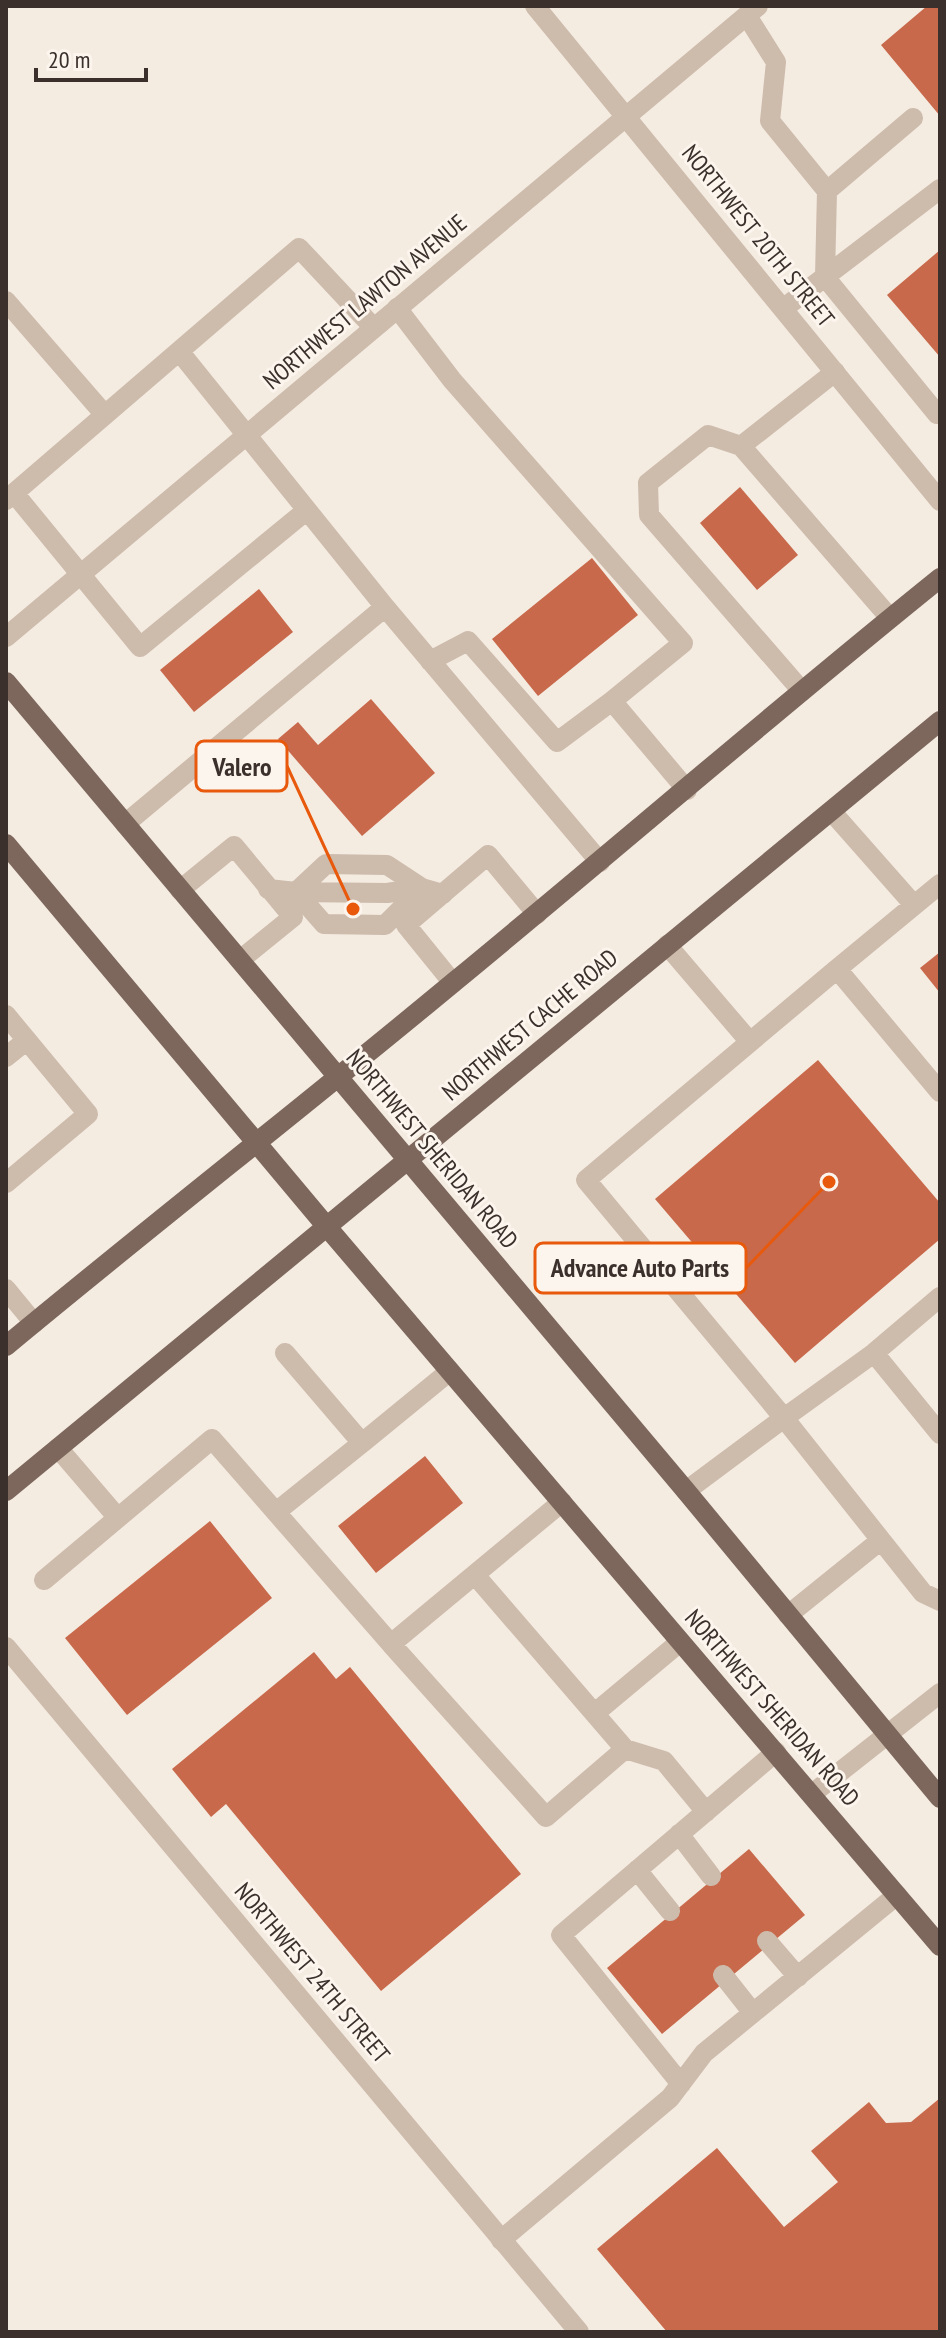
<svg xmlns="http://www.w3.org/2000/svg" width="946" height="2338" font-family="'PT Sans Narrow',sans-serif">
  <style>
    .building { fill: #c8694b }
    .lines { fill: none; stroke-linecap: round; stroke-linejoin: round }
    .lane { stroke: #cdbbac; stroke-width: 20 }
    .street { stroke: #cdbbac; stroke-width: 20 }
    .primary { stroke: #7d675c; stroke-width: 20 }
    .labels { text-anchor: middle; stroke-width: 6; stroke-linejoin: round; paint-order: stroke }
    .street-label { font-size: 24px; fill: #3b302b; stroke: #fbf5ee }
    .leader { fill: none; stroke: #e8590c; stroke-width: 3 }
    .callout-dot { fill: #e8590c; stroke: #fbf5ee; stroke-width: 3 }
    .callout { fill: #fbf5ee; stroke: #e8590c; stroke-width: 3 }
    .callout-label { font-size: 26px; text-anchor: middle; font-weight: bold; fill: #3b302b }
  </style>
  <rect width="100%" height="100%" fill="#f4ebe1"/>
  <path class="building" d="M927 6H940V116L881 45Z
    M940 250V357L887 295Z
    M740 487 798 555 757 590 700 523Z
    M592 558 638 615 538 696 492 639Z
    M259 589 293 632 194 712 160 670Z
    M371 699 435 773 362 836 278 739 298 722 318 745Z
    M940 952V993L920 968Z
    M818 1060 940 1203V1239L795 1363 655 1199Z
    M425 1456 463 1503 376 1573 338 1526Z
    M210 1521 272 1598 127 1715 65 1638Z
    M314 1652 336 1679 350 1667 521 1874 381 1991 226 1804 211 1817 172 1769Z
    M749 1849 805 1915 662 2034 607 1968Z
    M940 2098V2332H667L597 2249 717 2148 784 2227 838 2182 811 2151 869 2102 886 2123 911 2122Z"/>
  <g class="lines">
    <path class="lane" d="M747 16 776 62 770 121 827 191 825 277 937 414 940 413
      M827 191 913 118
      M6 301 105 415
      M397 308 452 380 683 643 612 701 687 790
      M784 308 940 189
      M835 372 741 446 890 618
      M741 446 708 435 648 483 649 515 801 690
      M14 493 140 647 307 510
      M6 500 299 248 373 327
      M385 607 600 862
      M430 661 468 641 557 742 612 701
      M832 812 914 905
      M125 824 385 607 179 351
      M268 889 296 892 324 924 385 925 422 888 387 865 326 864 296 892 387 893 422 888 443 894
      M180 890 234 846 293 917 240 960
      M667 945 750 1042
      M837 969 940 884
      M453 983 406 925 488 855 537 914
      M6 1015 88 1114 6 1183
      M6 1057 27 1040
      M6 1289 34 1323
      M940 1297 874 1353 784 1418 923 1593 940 1601
      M874 1353 940 1434
      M362 1443 450 1371
      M58 1448 118 1518
      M686 1491 784 1418 586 1180 837 969 940 1092
      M276 1512 362 1443 285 1353
      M475 1575 625 1749 664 1761 706 1812
      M44 1580 212 1439 391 1644 562 1502
      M788 1615 881 1540
      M391 1644 546 1817 625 1749
      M595 1713 680 1642
      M679 1834 711 1876
      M637 1870 670 1911
      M767 1941 798 1977
      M723 1975 753 2013
      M681 2084 561 1935 776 1752
      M501 2240 670 2098 704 2053 897 1895"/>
    <path class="street" d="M535 6 940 501
      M6 637 758 6
      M6 1647 579 2332
      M812 1794 940 1693"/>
    <path class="primary" d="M6 682 686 1491 940 1798
      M6 844 327 1227 940 1946
      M6 1346C154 1223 306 1105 454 982 617 848 776 710 940 578
      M6 1491 940 721"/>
  </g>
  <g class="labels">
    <g class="street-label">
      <text transform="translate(758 236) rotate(51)" y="8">NORTHWEST 20TH STREET</text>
      <text transform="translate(365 302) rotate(-40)" y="8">NORTHWEST LAWTON AVENUE</text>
      <text transform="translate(530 1025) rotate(-40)" y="8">NORTHWEST CACHE ROAD</text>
      <text transform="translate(432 1149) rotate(50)" y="8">NORTHWEST SHERIDAN ROAD</text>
      <text transform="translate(772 1708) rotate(49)" y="8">NORTHWEST SHERIDAN ROAD</text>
      <text transform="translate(312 1973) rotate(50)" y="8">NORTHWEST 24TH STREET</text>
    </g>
  </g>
  <path class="leader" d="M353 909L287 766M829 1182L746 1268"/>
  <g class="callout-dot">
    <circle cx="353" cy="909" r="8"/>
    <circle cx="829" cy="1182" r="8"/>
  </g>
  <g class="callout">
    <rect x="196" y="741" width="91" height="50" rx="8"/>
    <rect x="535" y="1243" width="211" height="50" rx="8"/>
  </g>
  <g class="callout-label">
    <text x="242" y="776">Valero</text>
    <text x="640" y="1277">Advance Auto Parts</text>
  </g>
  <rect width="946" height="2338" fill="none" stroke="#3b302b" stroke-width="16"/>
  <path d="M36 68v12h110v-12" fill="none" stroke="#3b302b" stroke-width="4"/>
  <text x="48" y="68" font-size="24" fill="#3b302b" stroke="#fbf5ee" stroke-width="6" paint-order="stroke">20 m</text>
</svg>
